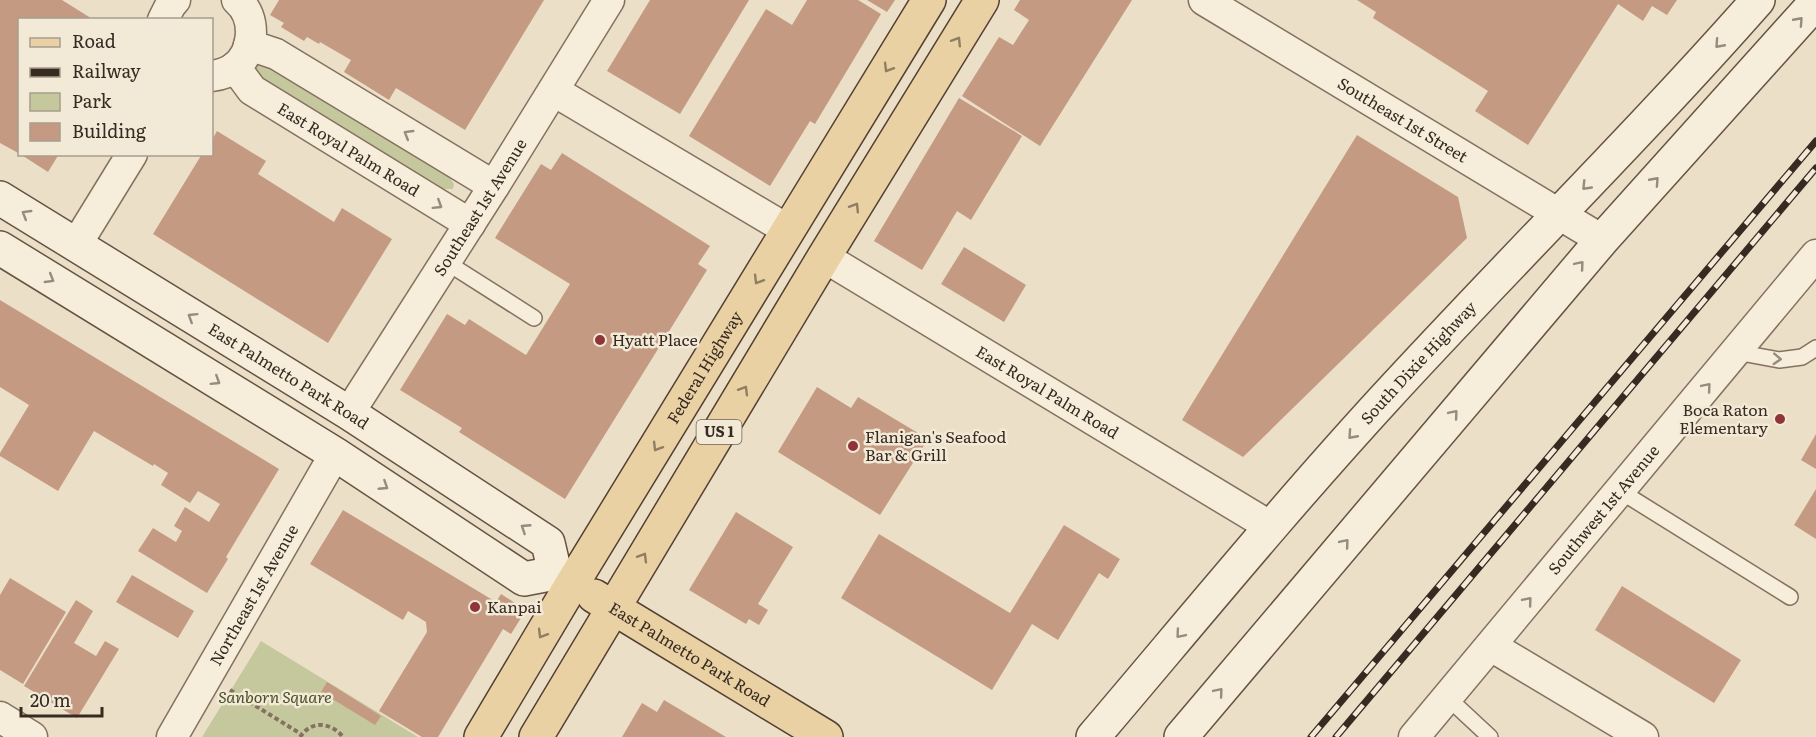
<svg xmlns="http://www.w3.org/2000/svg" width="1816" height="737" font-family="Literata,serif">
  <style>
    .green { fill: #c5c89d }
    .building { fill: #c59a82 }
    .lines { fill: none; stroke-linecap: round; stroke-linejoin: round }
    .service-casing { stroke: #85715f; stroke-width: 18 }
    .minor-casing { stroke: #85715f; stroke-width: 33 }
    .secondary-casing { stroke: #675342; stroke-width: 36 }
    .primary-casing { stroke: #544032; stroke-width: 36 }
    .path { stroke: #85715f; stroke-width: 4; stroke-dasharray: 4.5 3; stroke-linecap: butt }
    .service { stroke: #f6eddb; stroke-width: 15 }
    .minor { stroke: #f6eddb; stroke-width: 30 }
    .secondary { stroke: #f6eddb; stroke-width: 33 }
    .primary { stroke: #ead1a4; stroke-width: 33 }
    .rail-casing { stroke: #372b21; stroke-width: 7 }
    .rail { stroke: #f3e9d7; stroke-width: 4.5; stroke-dasharray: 14; stroke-linecap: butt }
    .oneway { stroke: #968c7e }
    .oneway2 { stroke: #907e62 }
    .poi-dot { fill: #8f3439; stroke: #f3e9d7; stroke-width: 2 }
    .labels { text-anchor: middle; stroke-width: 5; stroke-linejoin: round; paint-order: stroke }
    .shield { fill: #f3e9d7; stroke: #6f6458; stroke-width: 1.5 }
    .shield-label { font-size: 15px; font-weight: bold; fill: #372b21 }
    .street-label { font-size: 16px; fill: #372b21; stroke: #f3e9d7 }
    .poi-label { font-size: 16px; fill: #372b21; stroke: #f3e9d7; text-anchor: start }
    .park-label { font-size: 16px; font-style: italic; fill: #495229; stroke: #f3e9d7 }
  </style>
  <rect width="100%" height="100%" fill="#ebdfc8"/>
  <path class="green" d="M263 62 448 175 454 184 453 189H442L426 181 251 72 253 63Z
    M261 641 418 737H202Z"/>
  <path class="building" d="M0 0H62L94 20H20V154L0 143Z
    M279 0H544L465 130 396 88 389 100 344 72 351 60 320 42 319 44 307 37 304 41 281 27 284 23 270 15Z
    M650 0H749L680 114 607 71Z
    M807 0H858L881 14 815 124 810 121 770 186 689 136 766 9 792 25Z
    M867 0H895L887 12Z
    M1020 0H1132L1040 146 962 96 999 37 1013 45 1029 20 1014 10Z
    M1357 0H1677L1667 15 1652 6 1643 21 1618 4 1528 145 1475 111 1488 91 1373 18 1376 12Z
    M959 98 1022 136 971 220 957 211 922 270 874 241Z
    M217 131 266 161 258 174 334 222 342 208 392 239 328 343 153 234 202 154H212V140Z
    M1357 135 1458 197 1467 238 1243 457 1182 420Z
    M562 153 710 246 698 264 707 270 565 499 459 432 462 428 400 390 447 314 465 325 469 319 526 355 570 284 495 238 541 164 551 170Z
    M20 154H59L48 172Z
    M964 247 1026 285 1004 322 941 284Z
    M0 300 279 469 226 557 228 559 207 593 138 551 153 528 176 542 182 531 174 526 185 507 209 522 220 504 198 491 190 503 161 485 168 473 154 464 153 466 94 431 58 491 0 456V453L29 405 0 387Z
    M817 387 851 408 858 397 928 439 880 515 778 452Z
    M1816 434V469L1801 460Z
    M1816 489V539L1794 525Z
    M343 510 496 602 501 594 526 610 511 634 503 629 438 737H422L379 711 427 632 426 622 408 611 403 620 310 564Z
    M736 512 793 547 758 604 768 610 759 625 749 619 746 624 689 590Z
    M1064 525 1120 559 1108 579 1099 573 1058 640 1032 624 992 690 841 598 879 534 1010 613Z
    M132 575 194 611 178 638 116 602Z
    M10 578 66 612 23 684 0 670V595Z
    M1622 586 1741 660 1714 703 1595 630Z
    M76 600 93 611 74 643 96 656 105 641 119 649 77 718 24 686Z
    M327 682 381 716 375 725 321 692Z
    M664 700 726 737H622L642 703 657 712Z"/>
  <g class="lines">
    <defs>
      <path id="service" d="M446 262 534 318
        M1736 352 1779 360 1802 357 1816 348
        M1620 491 1790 597
        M1447 697 1490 737"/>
      <g id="minor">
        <path id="s1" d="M1204 0 1602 240"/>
        <path d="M163 20 170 6 175 0"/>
        <path d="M249 45 276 54 494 186"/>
        <path id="s2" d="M235 67 252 90 470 224"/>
        <path d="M212 76C219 75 227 73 234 68 255 52 257 17 237 0"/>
        <path d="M554 91 788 230"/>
        <path d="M76 245 132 154"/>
        <path id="s3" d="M824 257 1271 527"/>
        <path id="s4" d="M349 413 494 186 609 0"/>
        <path d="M1491 646 1643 737"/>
        <path d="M0 717 32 737"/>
        <path id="s5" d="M172 737 335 454"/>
        <path id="s6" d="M1414 737 1816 255"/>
      </g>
      <g id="secondary">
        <path id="s7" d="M0 198 349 413 548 543 555 573"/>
        <path d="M0 248 335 454 524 579 555 573 572 584"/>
        <path id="s8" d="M1093 737C1190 623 1285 507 1386 397 1509 263 1638 136 1758 0"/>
        <path d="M1181 737 1602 240 1816 2"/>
      </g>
      <g id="primary">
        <path id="s9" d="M594 596 826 737"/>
        <path id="s10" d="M481 737 572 584 929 0"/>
        <path d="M536 737 824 257 982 0"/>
      </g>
    </defs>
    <use href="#service" class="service-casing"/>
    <use href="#minor" class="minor-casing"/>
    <use href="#secondary" class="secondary-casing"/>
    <use href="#primary" class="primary-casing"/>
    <path class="path" d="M230 690 301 734
      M300 737C311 720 331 722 343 737"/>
    <use href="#service" class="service"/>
    <use href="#minor" class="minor"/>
    <use href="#secondary" class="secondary"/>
    <use href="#primary" class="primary"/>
    <defs>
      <path id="rail" d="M1311 737 1816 141
        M1336 737 1816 168"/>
    </defs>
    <use href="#rail" class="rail-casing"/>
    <use href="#rail" class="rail"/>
  </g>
  <defs><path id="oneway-chevron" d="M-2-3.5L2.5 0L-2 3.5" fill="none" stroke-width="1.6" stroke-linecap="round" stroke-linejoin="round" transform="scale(1.5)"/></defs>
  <g class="oneway">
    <use href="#oneway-chevron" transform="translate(1799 21) rotate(-48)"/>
    <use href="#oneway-chevron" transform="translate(1719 44) rotate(132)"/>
    <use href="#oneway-chevron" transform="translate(408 134) rotate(-149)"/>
    <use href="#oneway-chevron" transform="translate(1655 181) rotate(-48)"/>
    <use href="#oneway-chevron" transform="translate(1586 186) rotate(134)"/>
    <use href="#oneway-chevron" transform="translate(438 205) rotate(32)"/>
    <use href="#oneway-chevron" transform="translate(26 214) rotate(-149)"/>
    <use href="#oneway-chevron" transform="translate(1580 265) rotate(-50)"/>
    <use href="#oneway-chevron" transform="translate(50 279) rotate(31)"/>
    <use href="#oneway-chevron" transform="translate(192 317) rotate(-148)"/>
    <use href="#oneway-chevron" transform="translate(1777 359) rotate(3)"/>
    <use href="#oneway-chevron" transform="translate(216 381) rotate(32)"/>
    <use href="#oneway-chevron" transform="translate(1707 387) rotate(-50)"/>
    <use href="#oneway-chevron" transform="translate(1454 414) rotate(-50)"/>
    <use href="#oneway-chevron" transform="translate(1352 435) rotate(132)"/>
    <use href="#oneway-chevron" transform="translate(384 486) rotate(33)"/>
    <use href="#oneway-chevron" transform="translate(525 528) rotate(-147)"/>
    <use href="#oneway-chevron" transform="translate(1345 543) rotate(-50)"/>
    <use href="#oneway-chevron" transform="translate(1528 601) rotate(-50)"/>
    <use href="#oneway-chevron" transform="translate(1180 634) rotate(130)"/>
    <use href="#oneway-chevron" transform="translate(1219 692) rotate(-50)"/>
  </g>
  <g class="oneway2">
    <use href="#oneway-chevron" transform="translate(957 41) rotate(-58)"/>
    <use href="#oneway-chevron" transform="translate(888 68) rotate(121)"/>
    <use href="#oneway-chevron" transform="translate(855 207) rotate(-58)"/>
    <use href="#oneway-chevron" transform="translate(758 280) rotate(121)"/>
    <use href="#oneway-chevron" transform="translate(744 390) rotate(-59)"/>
    <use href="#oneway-chevron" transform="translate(657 447) rotate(121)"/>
    <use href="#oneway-chevron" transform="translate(643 557) rotate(-59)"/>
    <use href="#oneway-chevron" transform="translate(542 634) rotate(121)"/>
  </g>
  <g class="poi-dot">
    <circle cx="600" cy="340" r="6"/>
    <circle cx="1780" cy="419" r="6"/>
    <circle cx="853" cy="446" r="6"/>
    <circle cx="475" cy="607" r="6"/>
  </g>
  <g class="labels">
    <rect class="shield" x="696.5" y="420" width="45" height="24" rx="4.5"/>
    <g class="shield-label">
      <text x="719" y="437">US 1</text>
    </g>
    <g class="street-label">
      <text dy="6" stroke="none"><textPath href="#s1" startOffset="232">Southeast 1st Street</textPath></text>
      <text dy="6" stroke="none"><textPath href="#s2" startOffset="142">East Royal Palm Road</textPath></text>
      <text dy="6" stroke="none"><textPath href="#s4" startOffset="244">Southeast 1st Avenue</textPath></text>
      <text dy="6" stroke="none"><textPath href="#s8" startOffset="496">South Dixie Highway</textPath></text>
      <text dy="6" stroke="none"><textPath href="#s10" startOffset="432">Federal Highway</textPath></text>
      <text dy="6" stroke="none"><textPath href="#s7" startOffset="339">East Palmetto Park Road</textPath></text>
      <text dy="6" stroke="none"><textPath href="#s3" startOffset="261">East Royal Palm Road</textPath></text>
      <text dy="6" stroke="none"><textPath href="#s6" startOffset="296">Southwest 1st Avenue</textPath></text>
      <text dy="6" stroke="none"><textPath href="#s5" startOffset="164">Northeast 1st Avenue</textPath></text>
      <text dy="6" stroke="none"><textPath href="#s9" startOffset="112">East Palmetto Park Road</textPath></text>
    </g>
    <g class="poi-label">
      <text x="612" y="346">Hyatt Place</text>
      <text x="1768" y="416" text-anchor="end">Boca Raton<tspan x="1768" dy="18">Elementary</tspan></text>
      <text x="865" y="443">Flanigan's Seafood<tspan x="865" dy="18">Bar &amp; Grill</tspan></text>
      <text x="487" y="613">Kanpai</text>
    </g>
    <g class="park-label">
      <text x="275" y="703">Sanborn Square</text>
    </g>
  </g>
  <rect x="18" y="18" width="195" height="138" fill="#f3e9d7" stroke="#a89d8e" stroke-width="1.5"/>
  <rect x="30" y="38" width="30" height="9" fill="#ead1a4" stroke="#a89d8e" stroke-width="1.5"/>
  <text x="72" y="48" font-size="18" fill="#372b21">Road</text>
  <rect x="30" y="68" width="30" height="9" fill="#372b21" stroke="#a89d8e" stroke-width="1.5"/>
  <text x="72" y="78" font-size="18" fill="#372b21">Railway</text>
  <rect x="30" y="93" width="30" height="18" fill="#c5c89d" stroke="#a89d8e" stroke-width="1.5"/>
  <text x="72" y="108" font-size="18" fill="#372b21">Park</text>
  <rect x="30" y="123" width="30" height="18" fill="#c59a82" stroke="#a89d8e" stroke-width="1.5"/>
  <text x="72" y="138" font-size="18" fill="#372b21">Building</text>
  <path d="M21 707v9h81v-9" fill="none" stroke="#372b21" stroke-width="3"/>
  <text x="30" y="707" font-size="18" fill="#372b21" stroke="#f3e9d7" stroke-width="4.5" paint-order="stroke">20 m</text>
</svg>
